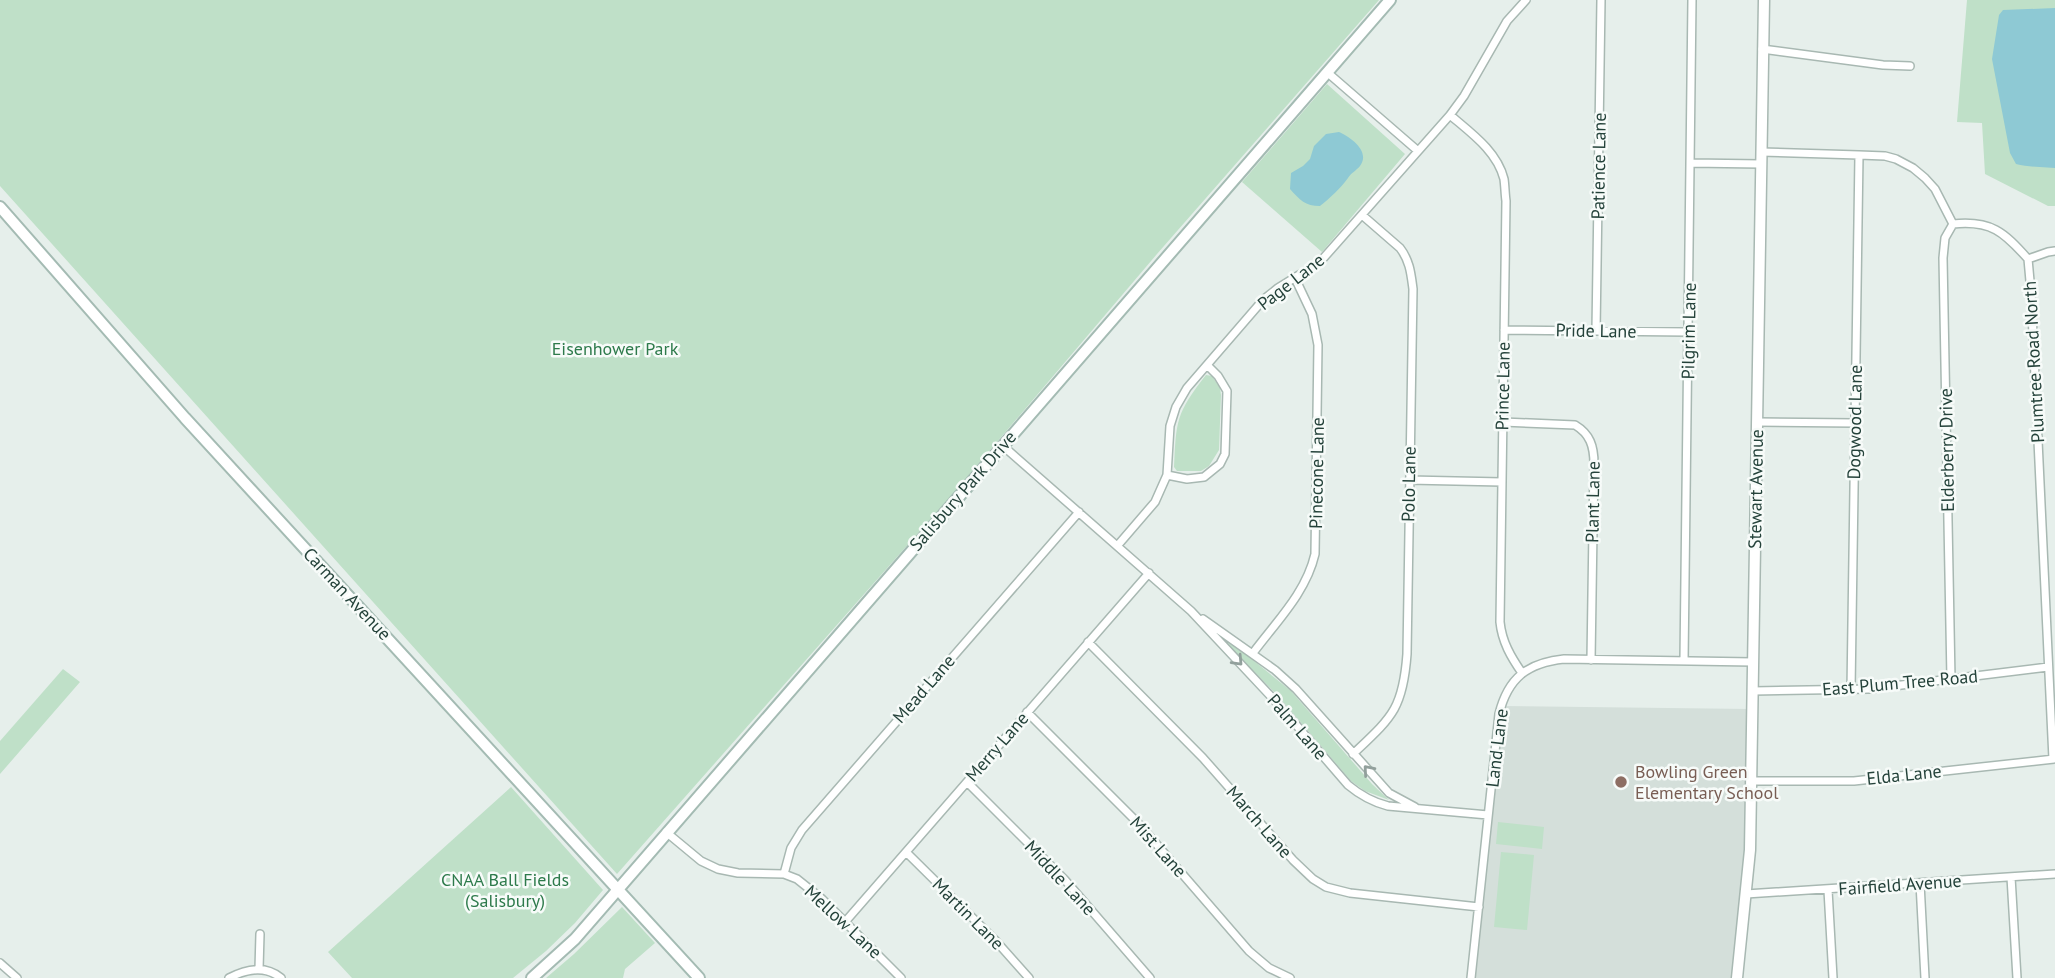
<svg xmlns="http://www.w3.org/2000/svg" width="2055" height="978" font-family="'PT Sans',sans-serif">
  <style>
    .built { fill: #d4dfda }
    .green { fill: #bfe0c8 }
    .water { fill: #8ec9d4 }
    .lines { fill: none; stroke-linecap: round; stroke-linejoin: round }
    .minor-casing { stroke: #a8b8b2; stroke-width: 10 }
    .tertiary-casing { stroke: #a8b8b2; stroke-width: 13 }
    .secondary-casing { stroke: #a4bbb3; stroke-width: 14 }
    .minor { stroke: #fff; stroke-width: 7 }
    .tertiary { stroke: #fff; stroke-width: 10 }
    .secondary { stroke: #fff; stroke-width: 10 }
    .oneway { stroke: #92a09c }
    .education-dot { fill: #8d6e63; stroke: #f7fbf9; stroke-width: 2.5 }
    .labels { text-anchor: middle; stroke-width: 5; stroke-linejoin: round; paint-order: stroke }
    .street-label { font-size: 18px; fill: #24423a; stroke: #f7fbf9 }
    .park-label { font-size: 18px; fill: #2d7a4b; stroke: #f7fbf9 }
    .education-label { font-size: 18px; fill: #785e54; stroke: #f7fbf9; text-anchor: start }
  </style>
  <rect width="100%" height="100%" fill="#e6efeb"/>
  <path class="built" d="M1503 706 1750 709 1748 848 1735 978H1473Z"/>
  <path class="green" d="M0 0H1379L1157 254 957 489 617 874 0 186Z
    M1967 0H2055V206H2048L1985 174 1982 123 1957 122Z
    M1327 84 1405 154 1322 252 1242 182Z
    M1206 375 1212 376 1220 388 1221 395 1219 450 1209 466 1201 471H1177L1174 467C1176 421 1176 413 1206 375Z
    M1227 639 1291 691 1372 784 1389 800 1365 791 1351 781 1279 697 1225 642Z
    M63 669 80 682 0 774V741Z
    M511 787 603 890 575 923 546 951 513 978H352L328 952Z
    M1498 822 1544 827 1542 849 1496 844Z
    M1501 852 1534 855 1527 930 1494 927Z
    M622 907 655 943 625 969 623 978H546L574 954Z"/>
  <path class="water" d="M2055 8V168C2042 167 2028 167 2016 164L2010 153 1992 59 1999 15 2003 10Z
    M1339 132C1350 137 1371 151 1360 166 1357 170 1351 173 1348 178 1340 189 1331 197 1320 206 1305 206 1300 200 1290 189L1291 173 1303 166 1310 159 1314 146 1326 134Z"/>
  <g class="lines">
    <defs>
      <path id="minor" d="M1762 49 1883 65 1910 66
        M1328 73 1418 151
        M1450 115C1471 133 1497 151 1504 179 1505 186 1505 194 1506 201L1500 622C1502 642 1511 657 1522 673
        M1761 152 1859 155 1885 156 1896 159 1913 168 1925 178 1935 189 1953 224
        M1691 163 1761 164
        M1953 224C1991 220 2004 232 2028 259
        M2028 259 2031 292 2053 759
        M2028 259 2048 252 2055 251
        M1504 330 1688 332
        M1596 331 1601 0
        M1503 422 1575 425C1590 434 1594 446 1594 464L1591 660
        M1757 422 1855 423
        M1002 445 1191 611 1279 705 1348 785C1360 795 1372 802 1388 806L1488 815
        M1167 475 1187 479 1204 477 1220 464 1225 454 1227 391 1218 376 1208 366
        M1409 480 1502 482
        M1118 545 1155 502 1167 475 1170 426 1176 407 1187 388 1263 300 1278 288 1320 262 1450 115 1464 96 1507 21 1526 0
        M1203 619 1275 670 1296 689 1389 793 1415 807
        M1088 642 1203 758 1293 860 1313 879 1326 887 1350 893 1479 907
        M1253 653C1276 622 1306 593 1315 554L1318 345 1312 314 1295 278
        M1684 661 1692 0
        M1951 679 1943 258 1945 238 1953 224
        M1851 690 1859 155
        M1753 691 1869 689 2048 667
        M1027 712 1139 824 1249 951 1269 968 1290 978
        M1353 754C1392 717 1403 709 1407 654L1413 289C1411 274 1410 261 1400 248L1362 215
        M1752 781H1854L2054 759
        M967 782 1065 880 1150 978
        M666 832 701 861 718 869 738 873 784 874 797 879 822 899 901 978
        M906 852 996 941 1029 978
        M784 874 791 848 802 830 1079 512
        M2011 877 2017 978
        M1920 883 1925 978
        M1828 890 1833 978
        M1746 894 2055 874
        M845 922 1149 573
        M0 963 17 978
        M259 969 260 934
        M229 978C246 969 265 965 281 978
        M1471 978 1499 714C1508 678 1527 663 1564 659L1753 662"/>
      <path id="tertiary" d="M1737 978 1750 850 1764 0"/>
      <path id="secondary" d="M0 207 185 418 699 978
        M532 978 575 939 1390 0"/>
    </defs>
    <use href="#minor" class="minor-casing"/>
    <use href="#tertiary" class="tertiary-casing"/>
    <use href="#secondary" class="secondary-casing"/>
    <use href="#minor" class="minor"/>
    <use href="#tertiary" class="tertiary"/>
    <use href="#secondary" class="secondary"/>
  </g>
  <defs><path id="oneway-chevron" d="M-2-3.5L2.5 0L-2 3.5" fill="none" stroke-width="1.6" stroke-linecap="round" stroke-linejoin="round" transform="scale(1.75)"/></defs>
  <g class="oneway">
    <use href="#oneway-chevron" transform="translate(1238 661) rotate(47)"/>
    <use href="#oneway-chevron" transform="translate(1368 770) rotate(-131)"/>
  </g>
  <circle class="education-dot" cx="1621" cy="782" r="7"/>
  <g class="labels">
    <g class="street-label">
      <text transform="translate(1599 166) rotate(-89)" y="6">Patience Lane</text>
      <text transform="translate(1291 282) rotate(-38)" y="6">Page Lane</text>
      <text transform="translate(1596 331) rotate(1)" y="6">Pride Lane</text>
      <text transform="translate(1689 331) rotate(-89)" y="6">Pilgrim Lane</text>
      <text transform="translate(2034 362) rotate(-93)" y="6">Plumtree Road North</text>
      <text transform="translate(1503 386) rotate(-89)" y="6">Prince Lane</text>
      <text transform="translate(1855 422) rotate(-89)" y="6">Dogwood Lane</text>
      <text transform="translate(1947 450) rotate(-91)" y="6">Elderberry Drive</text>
      <text transform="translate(1317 473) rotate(-89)" y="6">Pinecone Lane</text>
      <text transform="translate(1409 484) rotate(-89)" y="6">Polo Lane</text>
      <text transform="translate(1756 489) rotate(-89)" y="6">Stewart Avenue</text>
      <text transform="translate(963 491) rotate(-49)" y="6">Salisbury Park Drive</text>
      <text transform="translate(1593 502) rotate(-89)" y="6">Plant Lane</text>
      <text transform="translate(347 594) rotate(47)" y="6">Carman Avenue</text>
      <text transform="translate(1900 683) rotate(-5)" y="6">East Plum Tree Road</text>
      <text transform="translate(924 689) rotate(-49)" y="6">Mead Lane</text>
      <text transform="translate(1297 727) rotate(49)" y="6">Palm Lane</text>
      <text transform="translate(997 747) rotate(-49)" y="6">Merry Lane</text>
      <text transform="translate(1497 748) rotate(-83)" y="6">Land Lane</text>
      <text transform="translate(1904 775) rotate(-6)" y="6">Elda Lane</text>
      <text transform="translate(1259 822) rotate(49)" y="6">March Lane</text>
      <text transform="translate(1158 847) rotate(48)" y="6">Mist Lane</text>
      <text transform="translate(1060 878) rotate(47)" y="6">Middle Lane</text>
      <text transform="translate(1900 885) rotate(-4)" y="6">Fairfield Avenue</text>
      <text transform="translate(968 914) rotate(45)" y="6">Martin Lane</text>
      <text transform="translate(843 922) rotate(43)" y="6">Mellow Lane</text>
    </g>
    <g class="park-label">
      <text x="615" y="355">Eisenhower Park</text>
      <text x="505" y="886">CNAA Ball Fields<tspan x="505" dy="21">(Salisbury)</tspan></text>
    </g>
    <g class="education-label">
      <text x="1635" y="778">Bowling Green<tspan x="1635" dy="21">Elementary School</tspan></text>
    </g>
  </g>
</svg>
